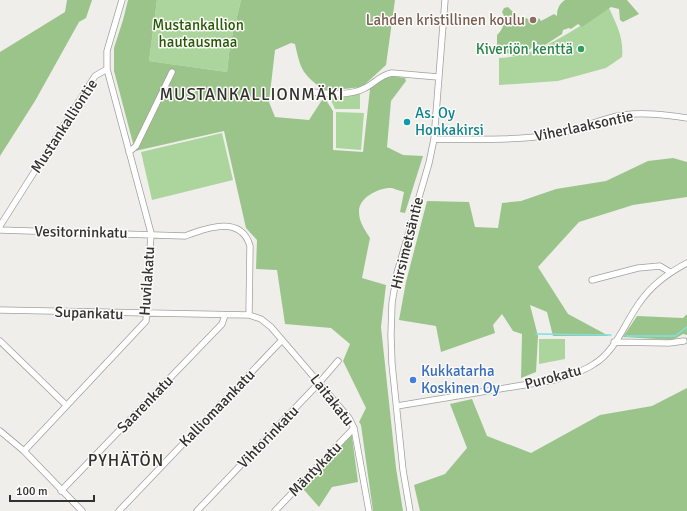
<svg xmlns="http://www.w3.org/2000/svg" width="687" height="511" font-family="Signika,sans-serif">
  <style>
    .green { fill: #acd59d }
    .forest { fill: #9bc48b }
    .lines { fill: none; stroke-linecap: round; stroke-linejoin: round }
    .stream { stroke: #80dfe4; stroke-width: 1.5 }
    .minor-casing { stroke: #a0a09d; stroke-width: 7 }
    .minor { stroke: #fff; stroke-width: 5.5 }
    .education-dot { fill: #8d6e63; stroke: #fcfbf8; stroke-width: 1.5 }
    .leisure-dot { fill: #2e9e5b; stroke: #fcfbf8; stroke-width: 1.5 }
    .culture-dot { fill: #0f9aa8; stroke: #fcfbf8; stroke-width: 1.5 }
    .shop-dot { fill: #3f7fe0; stroke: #fcfbf8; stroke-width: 1.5 }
    .labels { text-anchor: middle; stroke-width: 3; stroke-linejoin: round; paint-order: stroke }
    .education-label { font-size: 15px; fill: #785e54; stroke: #fcfbf8; text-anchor: end }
    .park-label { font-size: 15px; fill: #265907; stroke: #fcfbf8 }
    .leisure-label { font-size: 15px; fill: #27864d; stroke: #fcfbf8; text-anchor: end }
    .culture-label { font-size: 15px; fill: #0d838f; stroke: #fcfbf8; text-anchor: start }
    .street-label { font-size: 15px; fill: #313130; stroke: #fcfbf8 }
    .shop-label { font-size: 15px; fill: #366cbe; stroke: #fcfbf8; text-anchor: start }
    .quarter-label { font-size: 17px; letter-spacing: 1px; fill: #30302d; stroke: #fcfbf8 }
  </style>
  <rect width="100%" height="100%" fill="#efeeeb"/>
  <path class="green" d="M157 0H241L230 45 227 72 149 61Z
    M609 8C617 25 624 39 622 57L606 68 558 81 499 85V58C539 57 575 28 609 8Z
    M360 93V109H335L329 96Z
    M336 112 364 113 361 150 336 148Z
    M222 133 233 180 152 200 141 152Z
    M539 339H565V359L539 364Z"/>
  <path class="forest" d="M67 0H92L86 18 79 22 35 101 0 156V52L65 12Z
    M128 0H157L149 61 227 72 230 45 241 0H395L386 65 362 87 325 91C303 74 301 72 295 44L291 43 275 50 269 102 275 117 309 120 322 100H326L333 111V150L363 152 370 89 376 81 385 75 405 78 406 81 391 101 387 147 403 155 423 156 405 213 400 212 404 192C400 191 395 189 392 188 379 187 358 198 359 212 359 222 365 230 370 238L362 278 386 285 381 327 396 468 403 511H373L361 425 359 422 366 408 343 361 350 344 331 328 285 324 277 270 256 269 257 240 246 228 224 131 135 151 114 71V48L123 20Z
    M565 0H627L639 14 623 22 620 20 619 9 611 7 582 27 578 24 571 29 569 28 563 30 562 34 545 45 537 46V41C529 52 526 53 513 56L497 48V35C503 30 507 19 502 12L504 8 508 7 522 21 526 18 536 23 539 18 541 21 554 14 557 16C557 9 559 4 565 0Z
    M673 158 687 162V197L633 205 579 222 538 267 568 314 609 336H553L547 312 530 305 538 336 536 372 521 378 522 334 513 331 502 314 493 325 495 333 441 352 436 326 399 320 406 282 427 201 469 202 475 227 498 228 502 203 521 201 556 189 606 181 648 161Z
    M687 314V335L683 334 673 340 623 337 637 316 683 318Z
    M687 388V511H420L414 485 445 474 467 448 450 404 472 399 487 436 531 453 600 415 652 406Z
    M351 429 358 482 332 487 319 507 298 483Z"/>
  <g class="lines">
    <path class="stream" d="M536 334 611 335
      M626 336H675L687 327"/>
    <defs>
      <path id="minor" d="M313 92C328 94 351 96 365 88 375 83 380 75 392 73L438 77
        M434 139C472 139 512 141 550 135 575 132 598 119 623 115 645 112 666 115 687 118
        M129 152 136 146 172 72
        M0 226 95 76 107 69
        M0 230 185 236C207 228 241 215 250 246L249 315
        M592 280 638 268 660 266 670 272
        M0 310 249 315 261 319 271 327 349 418 354 428 369 511
        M0 341 66 405
        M614 342 669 343 684 341
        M397 406 554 380C567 376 583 372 594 364 616 351 625 322 640 302 651 286 670 272 687 263
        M0 431 24 451 82 511
        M24 451 146 321 151 233 107 69V51L122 0
        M61 491 222 324 225 315
        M119 511 282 340
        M197 511 319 383 338 361
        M275 511 354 428
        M410 511 403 470 392 364 391 335 392 303 397 273 429 163 434 139 445 0"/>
    </defs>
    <use href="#minor" class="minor-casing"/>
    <use href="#minor" class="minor"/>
  </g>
  <circle class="education-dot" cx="533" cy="20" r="4"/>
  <circle class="leisure-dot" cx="581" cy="49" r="4"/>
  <circle class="culture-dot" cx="407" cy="122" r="4"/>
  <circle class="shop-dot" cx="413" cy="380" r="4"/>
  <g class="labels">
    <g class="education-label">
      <text x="525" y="25">Lahden kristillinen koulu</text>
    </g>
    <g class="park-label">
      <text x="198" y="30">Mustankallion<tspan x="198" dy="17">hautausmaa</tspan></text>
    </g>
    <g class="leisure-label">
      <text x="573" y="54">Kiveriön kenttä</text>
    </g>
    <g class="culture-label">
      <text x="415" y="118">As. Oy<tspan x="415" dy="17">Honkakirsi</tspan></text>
    </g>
    <g class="street-label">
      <text transform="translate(64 126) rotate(-57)" y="5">Mustankalliontie</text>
      <text transform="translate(584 126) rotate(-12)" y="5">Viherlaaksontie</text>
      <text transform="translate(81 232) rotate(1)" y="5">Vesitorninkatu</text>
      <text transform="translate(407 243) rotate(-76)" y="5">Hirsimetsäntie</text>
      <text transform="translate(147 281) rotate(-86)" y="5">Huvilakatu</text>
      <text transform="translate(89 313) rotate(2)" y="5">Supankatu</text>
      <text transform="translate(553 377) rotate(-15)" y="5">Purokatu</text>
      <text transform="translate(332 400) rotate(52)" y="5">Laitakatu</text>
      <text transform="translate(145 404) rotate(-46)" y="5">Saarenkatu</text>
      <text transform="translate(217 408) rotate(-46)" y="5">Kalliomaankatu</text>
      <text transform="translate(268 437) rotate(-46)" y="5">Vihtorinkatu</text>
      <text transform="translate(315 469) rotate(-46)" y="5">Mäntykatu</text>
    </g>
    <g class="shop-label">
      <text x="421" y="376">Kukkatarha<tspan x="421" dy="17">Koskinen Oy</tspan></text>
    </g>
    <g class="quarter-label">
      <text x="252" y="100">MUSTANKALLIONMÄKI</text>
      <text x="126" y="466">PYHÄTÖN</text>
    </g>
  </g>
  <path d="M10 495v6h84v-6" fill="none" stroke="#313130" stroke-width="2"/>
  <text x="16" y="495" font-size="12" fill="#313130" stroke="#fcfbf8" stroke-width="3" paint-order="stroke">100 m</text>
</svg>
